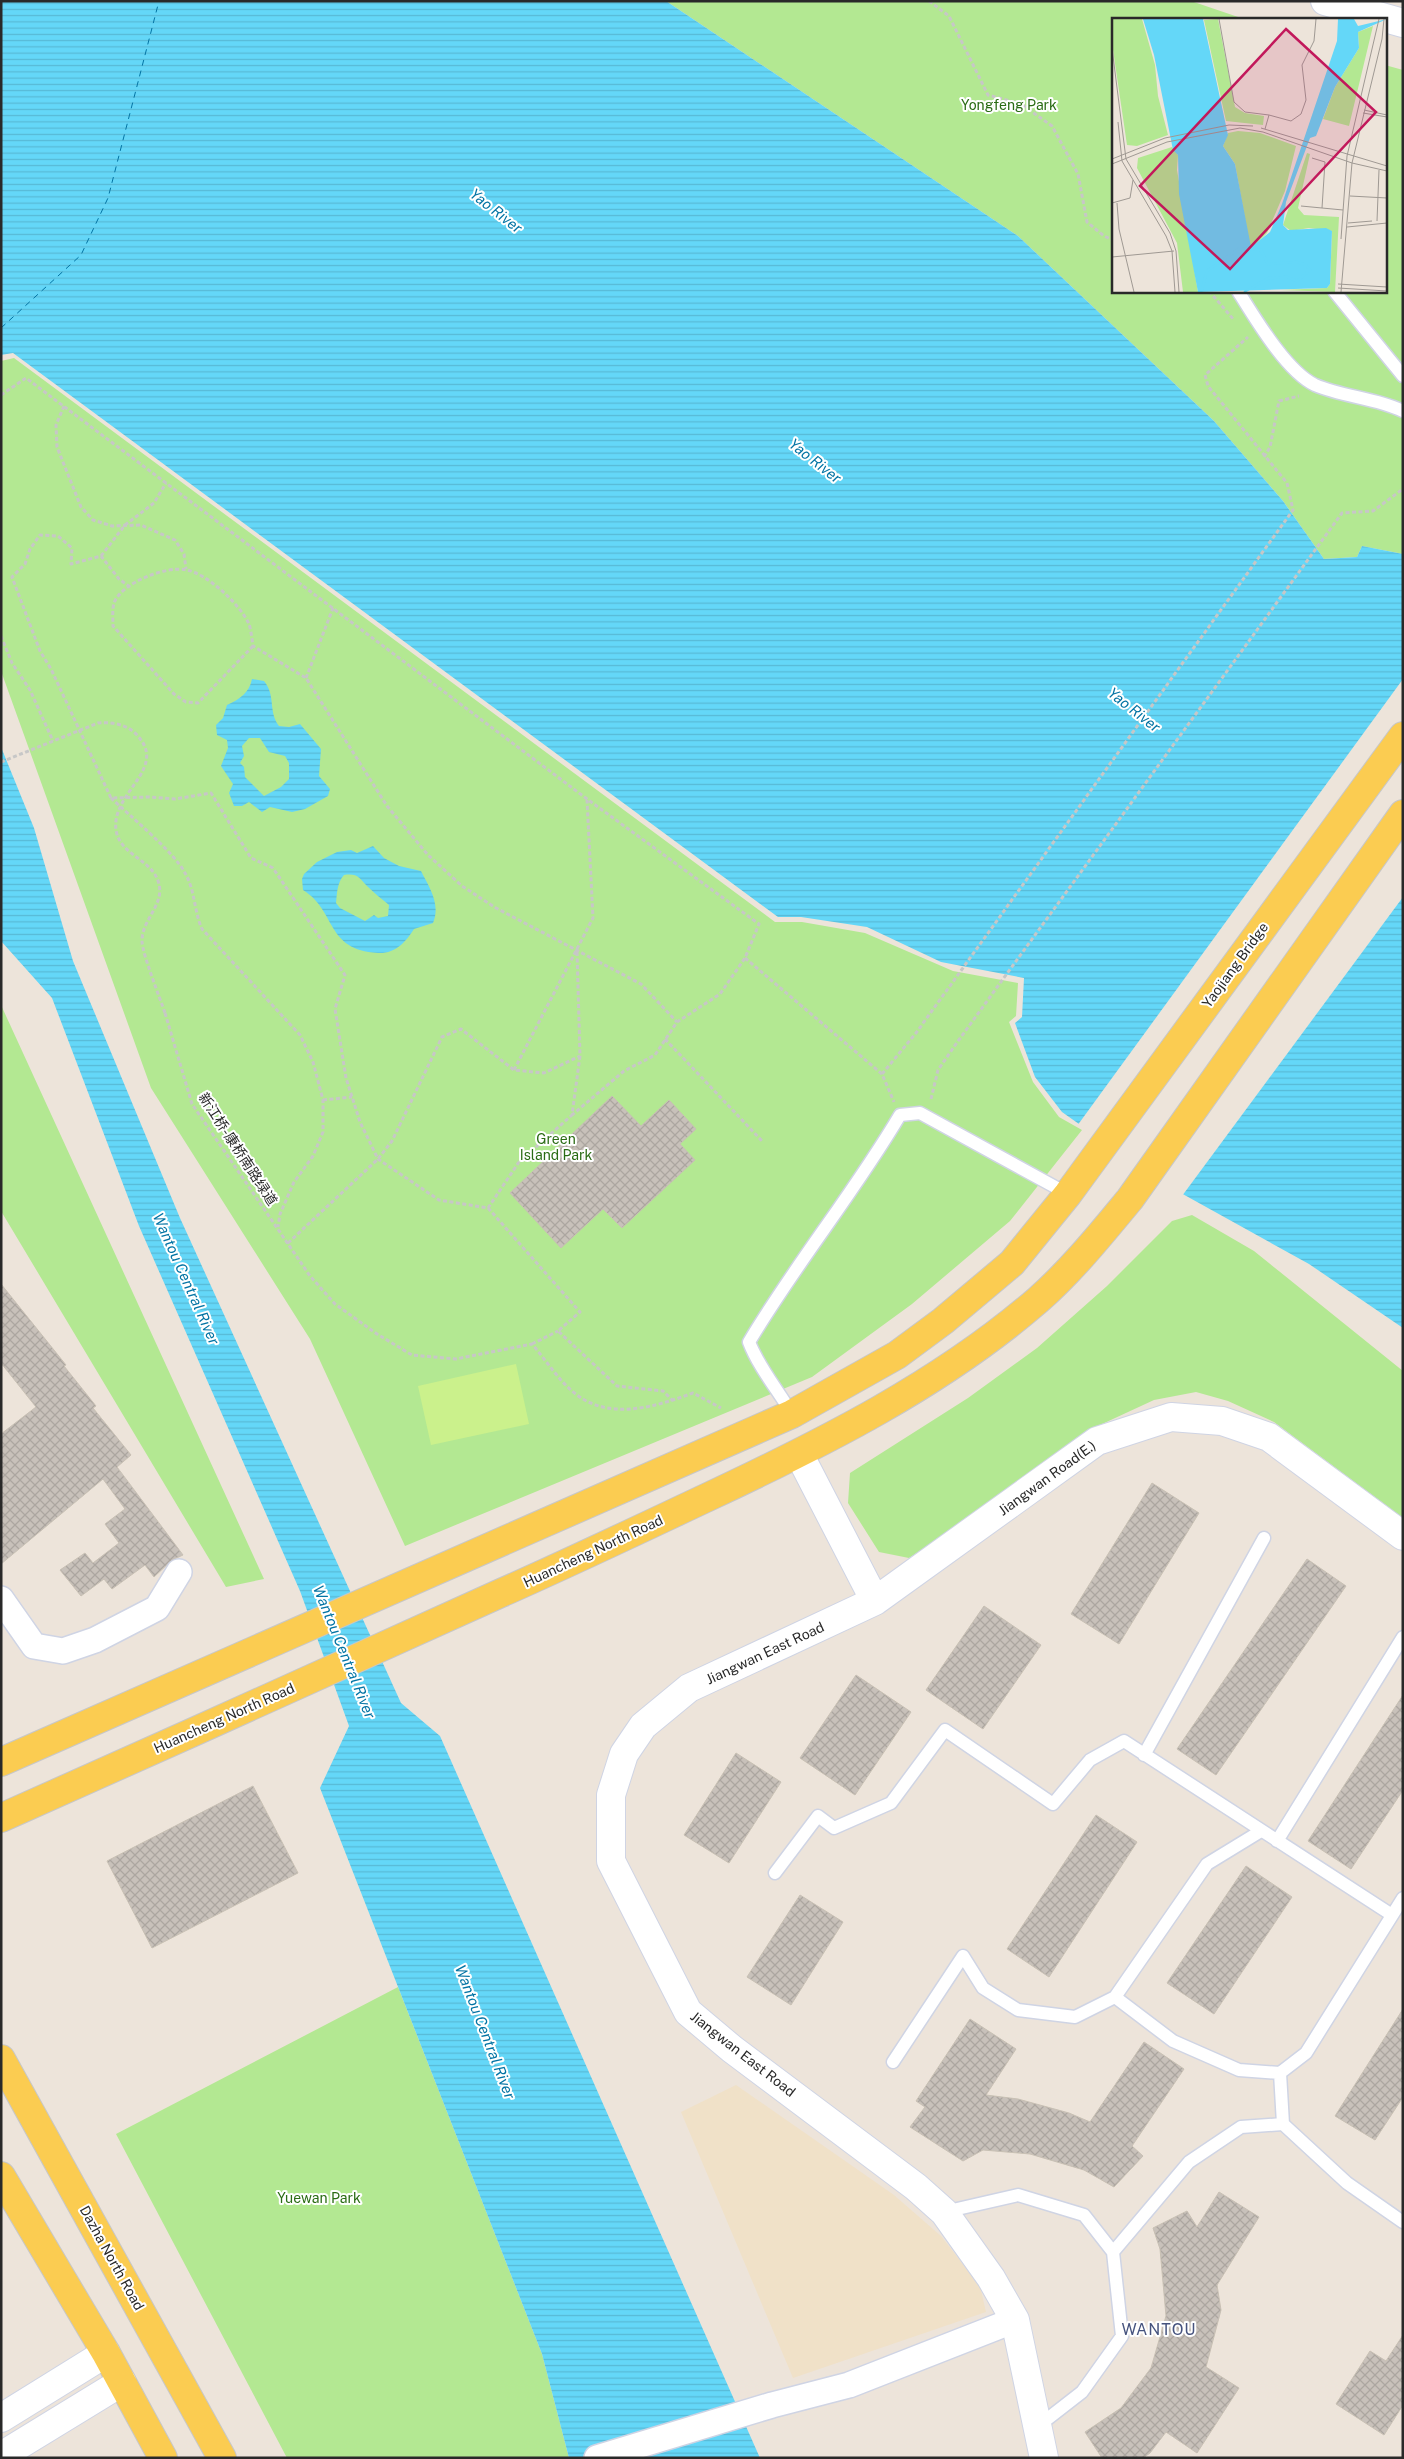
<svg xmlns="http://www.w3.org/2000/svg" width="1404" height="2459" font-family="'Public Sans','Noto Sans SC',sans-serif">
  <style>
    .education { fill: #f0e1c8 }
    .park { fill: #b3e892 }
    .pitch { fill: #cbf18c }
    .water { fill: url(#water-rules); fill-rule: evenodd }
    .pier { fill: #ede4da }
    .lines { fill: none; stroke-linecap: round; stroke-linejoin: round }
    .ferry { stroke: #0374a4; stroke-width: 1; stroke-dasharray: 6 5; stroke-linecap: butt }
    .building { fill: url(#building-cross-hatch); stroke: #c8c0b4 }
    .lane-casing { stroke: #cfd4e4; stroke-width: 15 }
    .street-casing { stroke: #cfd4e4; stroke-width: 28 }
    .secondary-casing { stroke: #cfd4e4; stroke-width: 30 }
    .primary-casing { stroke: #c7c7c7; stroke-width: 30 }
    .path { stroke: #c7c7c7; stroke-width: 3; stroke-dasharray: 4 2.5; stroke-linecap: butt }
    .lane { stroke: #fff; stroke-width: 12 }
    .street { stroke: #fff; stroke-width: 25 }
    .secondary { stroke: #fff; stroke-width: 28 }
    .primary { stroke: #fbcc51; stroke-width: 28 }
    .path-bridge { stroke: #c7c7c7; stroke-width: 3; stroke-dasharray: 4 2.5; stroke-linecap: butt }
    .labels { text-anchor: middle; stroke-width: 4; stroke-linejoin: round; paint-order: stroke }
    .park-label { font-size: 14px; fill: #2a6c14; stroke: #fff }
    .street-label { font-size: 14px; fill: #292929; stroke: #fff }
    .water-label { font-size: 15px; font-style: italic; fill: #0374a4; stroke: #fff }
    .quarter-label { font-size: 16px; letter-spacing: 1px; fill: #46537e; stroke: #fff }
    .inset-river { fill: none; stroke: #64d7f8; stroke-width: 2.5 }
    .inset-road { fill: none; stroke: #9f9993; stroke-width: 1 }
    .view { fill: #c2185b; fill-opacity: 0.15; stroke: #c2185b; stroke-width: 2.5 }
    .inset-edge { fill: none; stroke: #292929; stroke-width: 2.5 }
  </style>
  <defs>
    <pattern id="water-rules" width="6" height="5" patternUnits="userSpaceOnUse" patternTransform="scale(1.25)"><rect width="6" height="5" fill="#64d7f8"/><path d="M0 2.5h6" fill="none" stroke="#57b9d5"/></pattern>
    <pattern id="building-cross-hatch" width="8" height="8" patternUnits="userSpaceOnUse" patternTransform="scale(1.25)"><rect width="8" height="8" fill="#c8c1ba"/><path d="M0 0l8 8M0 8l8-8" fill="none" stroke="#aca6a0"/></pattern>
  </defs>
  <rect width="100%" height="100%" fill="#ede4da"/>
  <path class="education" d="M736 2085 894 2195 941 2236 980 2286 986 2312 793 2378 681 2112Z"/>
  <path class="park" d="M666 1H1191L1244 19H1113V291H1385V65L1403 70V554L1362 546 1357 557 1324 559 1283 501 1214 421 1018 236Z
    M14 358 775 922H802L865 933 953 971 1018 983 1016 1016 1009 1022 1033 1082 1059 1117 1082 1130 1010 1221 912 1304 812 1377 405 1546 310 1339 151 1088 1 671V361Z
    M1 1005 264 1579 226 1587 1 1211Z
    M1192 1215 1254 1251 1403 1371V1518L1274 1422 1228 1401 1196 1392 1154 1400 1087 1431 945 1535 909 1558 879 1552 848 1503 850 1473 968 1398 1037 1348 1107 1286 1172 1221Z
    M398 1987 542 2354 569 2458H287L116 2134Z"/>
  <path class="pitch" d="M516 1364 529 1424 431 1445 418 1386Z"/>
  <path class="water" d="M1 1H666L1018 236 1214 421 1283 501 1324 559 1357 557 1362 546 1403 554V1328L1309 1264 1161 1182 1062 1112 1035 1077 1015 1023 1022 1017 1024 978 941 962 867 927 801 917H778L13 353 1 355Z
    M252 679 264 681C276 695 268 712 279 726L289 727 300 724 321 749 319 776 330 789 328 796 305 809 292 812 270 807 262 812 249 802 242 806H234L229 793 233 784 221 766 228 748 227 740 217 735 216 725 223 718 227 705C240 699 249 693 252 679ZM249 738H260L269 752 285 756 289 763V779L281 787 264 796 245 777 244 767 240 763 244 756 242 746Z
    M1 747 34 828 73 961 180 1218 401 1703 440 1736 760 2458H569L542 2354 320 1788 349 1726 300 1591 139 1226 52 998 1 941Z
    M373 846 384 858 399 866 421 871C429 887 441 904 433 923L414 929C406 942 395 954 378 953 325 950 337 911 303 890L302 879 304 874 317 862 337 852 351 850 357 853ZM344 875C358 873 359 878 367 886 374 893 382 899 389 905L388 916 378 918 374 915 365 921 340 908 336 903C337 893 337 883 344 875Z"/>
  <path class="pier" d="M1403 679V897L1182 1196 1160 1184 1077 1126Z"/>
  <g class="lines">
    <path class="ferry" d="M1 328 81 255 108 198 159 1"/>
  </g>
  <path class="building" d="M612 1096 641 1126 669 1100 696 1129 680 1144 695 1160 622 1228 603 1209 561 1248 510 1193Z
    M1 1284 66 1365 64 1366 96 1406 93 1408 131 1455 117 1467 183 1555 172 1560 154 1577 145 1565 112 1589 104 1579 81 1596 60 1570 85 1553 93 1563 119 1543 105 1524 125 1509 103 1479 1 1564V1434L36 1407 1 1363Z
    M1152 1483 1199 1513 1119 1644 1071 1614Z
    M1307 1559 1346 1586 1216 1775 1177 1749Z
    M984 1606 1041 1645 983 1729 926 1690Z
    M856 1675 911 1712 855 1795 800 1758Z
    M1403 1695V1790L1351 1869 1308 1841Z
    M736 1753 781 1782 729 1863 684 1835Z
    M253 1786 298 1873 152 1948 107 1861Z
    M1096 1815 1137 1842 1049 1977 1007 1949Z
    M1246 1866 1292 1897 1214 2014 1167 1983Z
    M800 1895 843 1922 791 2005 747 1977Z
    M1403 2009V2097L1375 2140 1335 2116Z
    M970 2019 1016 2049 986 2095 1018 2099 1069 2113 1090 2122 1144 2042 1184 2069 1132 2146 1143 2156 1114 2187 1084 2170 1030 2154 983 2150 963 2161 910 2127 925 2107 916 2101Z
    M1219 2192 1259 2217 1217 2285 1221 2310 1206 2367 1239 2388 1197 2453 1166 2432 1150 2453 1143 2458H1102L1085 2432 1121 2408 1151 2368 1166 2316 1160 2249 1153 2228 1187 2211 1197 2227Z
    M1403 2335V2405L1384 2435 1336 2404 1370 2351 1386 2361Z"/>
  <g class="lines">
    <defs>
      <path id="lane" d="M1238 291C1255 318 1286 371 1315 385 1343 397 1376 398 1403 411
        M1334 291 1403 376
        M792 1414C778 1390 759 1368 749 1342 796 1263 854 1193 900 1115L920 1113 1068 1194
        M1144 1755 1264 1538
        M1261 1831 1207 1864 1115 1997 1173 2041 1239 2070 1280 2073
        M1277 1841 1403 1637
        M775 1873 818 1816 834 1828 891 1803 945 1730 1053 1804 1090 1760 1124 1741 1392 1915
        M893 2062 963 1956 983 1988 1018 2010 1075 2017 1115 1997
        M1283 2124 1280 2073 1306 2053 1403 1898
        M944 2212 1018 2195 1084 2215 1113 2252
        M1037 2427 1082 2392 1122 2336 1113 2252 1189 2162 1241 2127 1283 2124 1347 2183 1403 2222"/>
      <path id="street" d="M1 1599 34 1646 63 1651 95 1640 157 1608 179 1572
        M597 2458 772 2405 849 2385 1015 2320"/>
      <path id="secondary" d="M1325 1 1403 23
        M799 1454 875 1601 1097 1441 1171 1417 1222 1421 1269 1437 1403 1536
        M875 1601 689 1688 643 1726 624 1754 611 1795V1861L688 2012 732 2049 916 2187 944 2212 991 2278 1015 2320 1044 2458
        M1 2418 106 2353
        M1 2456 122 2382"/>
      <path id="primary" d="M1 1762 792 1414 897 1355 943 1321 1012 1263 1068 1194 1403 736
        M1 1818C168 1744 335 1668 501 1593 571 1562 640 1529 708 1497 823 1443 941 1384 1038 1300 1072 1270 1101 1234 1130 1199L1403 814
        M1 2059 222 2458
        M1 2176 106 2353 163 2458"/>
    </defs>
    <use href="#lane" class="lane-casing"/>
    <use href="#street" class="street-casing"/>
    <use href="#secondary" class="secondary-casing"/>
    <use href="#primary" class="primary-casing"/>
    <path class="path" d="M929 1 949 16 988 95 1021 104 1052 126 1078 174 1087 222 1104 236 1113 240
      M1209 291 1234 320
      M1 395 26 378 587 799 759 924 745 958 720 994 677 1022 655 1055 624 1071 572 1115
      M64 406 56 425 57 447 81 507 93 520 112 526 141 525 175 540 184 554 186 569
      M1264 457 1270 447 1279 401 1299 396
      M101 556 125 525 154 503 166 483
      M130 587 119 579 101 556 71 564 72 548 58 536 40 535 30 549 25 564 12 577 40 651 51 669 111 798 149 797 175 799 211 793 251 858 273 868 345 975 335 1009 346 1078 360 1122 378 1159 439 1200 488 1208 519 1162 572 1115 580 1056 577 951
      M1 636 12 663 30 690 53 741
      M253 646 198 703 186 702 174 694 113 626C113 619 112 610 114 603 121 583 167 565 187 570 207 574 240 604 249 624 251 630 252 639 253 646L306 678 387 806 428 855 462 886 496 908 641 984 677 1022
      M306 678 333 608
      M111 798C130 816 174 852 185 873 195 890 194 911 202 929L300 1035 313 1062 323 1100V1132L313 1156 294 1182 280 1214 278 1227
      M745 958 882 1074 894 1102
      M165 1013 192 1104 310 1276 335 1304 377 1334 412 1355 456 1359 532 1344C545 1359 557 1378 572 1391 607 1422 655 1407 693 1393L721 1408
      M665 1039 763 1142
      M514 1070 593 918 587 800
      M882 1074 916 1033 1293 510 1287 483 1208 386 1205 375 1248 337
      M931 1099 938 1070 958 1041 1342 513 1373 511 1403 489
      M323 1100 352 1097
      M488 1208 580 1312 558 1331 617 1386 663 1391 673 1401
      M288 1243 378 1159 392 1141 442 1037 461 1029 514 1070 544 1073 580 1056
      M532 1344 558 1331"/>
    <use href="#lane" class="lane"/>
    <use href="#street" class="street"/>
    <use href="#secondary" class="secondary"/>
    <use href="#primary" class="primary"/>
    <path class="path-bridge" d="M1 762 98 723C112 722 127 724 137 735 169 769 111 792 116 830 120 856 153 859 159 884 164 906 142 919 142 941 142 953 160 998 165 1013"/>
  </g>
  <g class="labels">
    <g class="park-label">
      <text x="1009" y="110">Yongfeng Park</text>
      <text x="556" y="1144">Green<tspan x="556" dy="16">Island Park</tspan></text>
      <text x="319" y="2203">Yuewan Park</text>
    </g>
    <g class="street-label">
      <text transform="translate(1235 965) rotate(-54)" y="5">Yaojiang Bridge</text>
      <text transform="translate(238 1149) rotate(57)" y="5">新江桥-康桥南路绿道</text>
      <text transform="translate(1047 1478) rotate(-36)" y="5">Jiangwan Road(E.)</text>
      <text transform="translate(593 1551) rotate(-25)" y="5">Huancheng North Road</text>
      <text transform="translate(765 1653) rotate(-25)" y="5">Jiangwan East Road</text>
      <text transform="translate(224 1718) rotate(-24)" y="5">Huancheng North Road</text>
      <text transform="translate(743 2054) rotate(38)" y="5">Jiangwan East Road</text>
      <text transform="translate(112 2258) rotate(61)" y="5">Dazha North Road</text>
    </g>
    <g class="water-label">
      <text transform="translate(496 211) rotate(38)" y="5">Yao River</text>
      <text transform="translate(815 461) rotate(38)" y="5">Yao River</text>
      <text transform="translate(1134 710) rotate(38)" y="5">Yao River</text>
      <text transform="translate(186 1279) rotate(66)" y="5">Wantou Central River</text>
      <text transform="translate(344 1652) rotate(68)" y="5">Wantou Central River</text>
      <text transform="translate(485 2032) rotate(69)" y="5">Wantou Central River</text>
    </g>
    <g class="quarter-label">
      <text x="1159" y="2335">WANTOU</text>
    </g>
  </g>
  <g transform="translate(1112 18)">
    <rect width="275" height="275" fill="#ede4da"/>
    <path d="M0 1H30L43 47 46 78 56 117 25 128 15 127 0 25ZM106 1 123 89 133 95 152 98 151 107 114 103 92 2ZM261 8 237 108 211 101 223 69 247 30 246 14ZM126 113 148 115 184 128 173 173 155 215 142 228H138L123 146 111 128 116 115ZM60 129 66 137 65 152 86 274H71L65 225 25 150 26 140ZM195 135 198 136 186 190 192 197 227 199 223 274 169 272 215 270 218 266 220 213 197 210 179 213 171 207Z" fill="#b3e892"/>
    <path d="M31 1H91L116 117 111 128 123 146 139 229 158 214 170 186 225 23 226 1H242L246 8 275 1 246 14 247 30 223 69 204 118 198 120 174 184 171 207 176 212 214 210 220 213 218 266 215 270 86 274 67 176 66 137 61 132 42 37Z" fill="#64d7f8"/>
    <path class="inset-river" d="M89 274 95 253 128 230 149 232 156 246 185 244 194 247 198 252 185 263 175 259 157 260 132 274"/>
    <path class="inset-road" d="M107 1 122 84 133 94 157 97 153 111M0 30 14 141 58 215 64 233 67 274M252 92 275 97M251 95 275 99M157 97 179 103 189 96 194 82 190 47 202 23 204 1M6 104 10 143 54 218 60 233 63 274M149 110 275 148M200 140 213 144 210 190M0 141 53 120 117 107 141 108M0 146 55 124 128 110 151 114 240 145 275 153M238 178 275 180M0 185 18 180 21 162M5 185 7 211 22 274M189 188 231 192M265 203 267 152M236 205 260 203M235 209 275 205M229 221 235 138 267 1M0 239 62 233M226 266 275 269M226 270 275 273M229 274 240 145 270 21 272 1"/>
    <path class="view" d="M174 11 264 94 118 251 28 168Z"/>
    <rect width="275" height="275" class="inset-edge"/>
  </g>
  <rect width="1404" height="2459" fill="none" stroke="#292929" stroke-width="5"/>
</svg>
